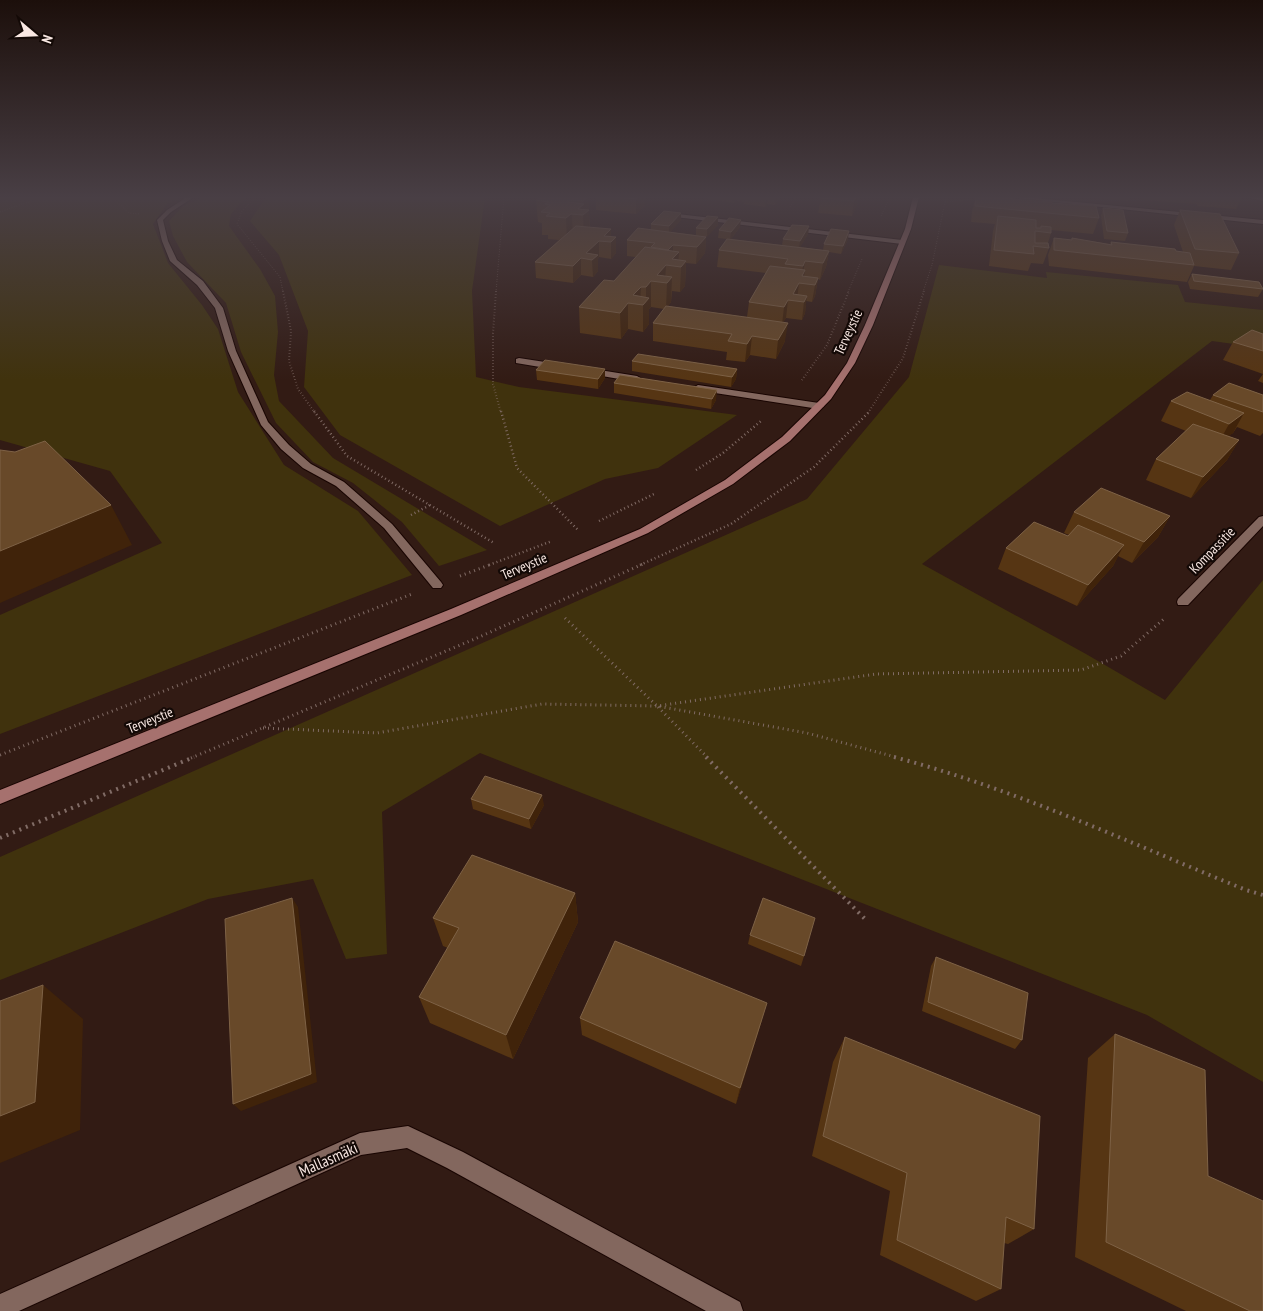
<svg xmlns="http://www.w3.org/2000/svg" width="1263" height="1311" font-family="'PT Sans Narrow',sans-serif">
  <style>
    .green { fill: #40320d }
    .lines { fill: none; stroke-linecap: round; stroke-linejoin: round }
    .service-casing { stroke: #190502; stroke-width: 2 }
    .minor-casing { stroke: #190502; stroke-width: 2 }
    .secondary-casing { stroke: #190502; stroke-width: 2 }
    .path-far4 { stroke: #806b65; stroke-width: 1; stroke-dasharray: 0.5 2; stroke-linecap: butt }
    .path-far3 { stroke: #806b65; stroke-width: 2; stroke-dasharray: 0.5 2.5; stroke-linecap: butt }
    .path-far2 { stroke: #806b65; stroke-width: 2.5; stroke-dasharray: 1 3; stroke-linecap: butt }
    .path-far1 { stroke: #806b65; stroke-width: 3; stroke-dasharray: 1 4; stroke-linecap: butt }
    .path { stroke: #806b65; stroke-width: 4; stroke-dasharray: 2 5; stroke-linecap: butt }
    .service { fill: #83675e; fill-rule: evenodd }
    .minor { fill: #83675e; fill-rule: evenodd }
    .secondary { fill: #a6716e; fill-rule: evenodd }
    .wall { fill: #563513 }
    .shaded-wall { fill: #40230a }
    .building { fill: #684929; stroke: #7e6246 }
    .labels { text-anchor: middle; stroke-width: 4.5; stroke-linejoin: round; paint-order: stroke }
    .street-label { font-size: 14px; fill: #f9e8e3; stroke: #130906 }
    .near-street-label { font-size: 16px; fill: #f9e8e3; stroke: #130906 }
  </style>
  <rect width="100%" height="100%" fill="#321b14"/>
  <path class="green" d="M0 197H181L167 204 153 224 168 263 202 305 218 329 238 392 284 465 358 511 412 575 0 734V615L162 543 110 471 0 440Z
    M203 197H246L231 214 229 226 260 269 275 296 278 332 274 375 279 401 333 458 487 550 439 566 402 522 353 483 313 462 276 423 241 352 226 303 187 262 173 236 169 221 183 206Z
    M266 197H485L472 291 476 377 519 387 737 415 658 468 605 479 500 526 340 435 304 387 308 331 279 255 250 221Z
    M939 265 1047 278 1046 272 1178 285 1185 302 1263 310V348L1212 341 922 564 1086 654 1165 700 1263 580V1082L1147 1015 480 753 382 812 387 954 346 959 313 879 208 899 0 980V857L807 499 909 377Z"/>
  <g class="lines">
    <defs>
      <path id="service" d="M187 197H194L171 212 163 220 168 241 177 260 203 281 223 308 236 351 268 422 289 445 311 464 344 482 392 524 441 582 443 585 441 588H433L384 528 336 486 303 468 281 449 261 425 228 351 215 308 197 285 170 261 162 241 157 220 167 210Z
        M1246 197H1263V201Z
        M669 213 902 240 905 242 902 244 667 216V214Z
        M519 358 558 364 562 367 558 370 516 363V359Z
        M587 368 637 376 642 379 637 382 584 373V369Z
        M698 385 819 403 824 406 819 409 695 390 693 388Z"/>
      <path id="minor" d="M1006 197H1024L1263 220V224Z
        M1263 516V526L1188 605H1178L1177 602 1178 599 1259 517Z
        M408 1126 463 1152 740 1302 743 1311H706L447 1168 407 1148 361 1155 19 1311H0V1294L360 1133Z"/>
      <path id="secondary" d="M913 197H919L911 229 873 325 855 363 831 399 790 441 733 484 648 533 461 615 0 804V790L451 609 640 529 725 480 782 437 825 395 847 363 865 325 905 229Z"/>
    </defs>
    <use href="#service" class="service-casing"/>
    <use href="#minor" class="minor-casing"/>
    <use href="#secondary" class="secondary-casing"/>
    <path class="path-far4" d="M112 197 129 213 140 214
      M256 197 242 211 237 224 280 277 283 292
      M945 202 979 199
      M790 207 796 197
      M0 212 22 204 53 197
      M881 216 890 197
      M496 292 504 197
      M848 292 862 259
      M923 292 932 265 946 197"/>
    <path class="path-far3" d="M283 291 291 331 289 361 298 389 315 413
      M496 291 493 333V384L501 413
      M802 380 827 345 849 291
      M868 413 903 358 924 291"/>
    <path class="path-far2" d="M314 411 347 456 494 543
      M501 411 517 468 579 531
      M696 470 723 453 761 421
      M411 515 430 505
      M599 521 654 494
      M489 565 552 541
      M640 565 731 524 814 467 870 411"/>
    <path class="path-far1" d="M460 576 492 564
      M565 618 657 706 807 733 899 758
      M658 707 708 758
      M263 728 377 733 542 704 657 706 876 674 1081 670 1121 656 1165 618
      M0 755 412 594
      M191 758 477 638 643 564"/>
    <path class="path" d="M706 757 867 921
      M894 757C1015 789 1130 843 1246 890L1263 895
      M0 838 194 757"/>
    <use href="#service" class="service"/>
    <use href="#minor" class="minor"/>
    <use href="#secondary" class="secondary"/>
  </g>
  <path class="wall" d="M538 197H588L590 227 611 237 616 253 611 259 599 257 598 259V271L593 277 581 275 573 283 536 278 535 262 559 240 548 239V235H542V223L538 222 536 200 538 199Z
    M596 197H645V205L636 214 596 210Z
    M697 197H781L775 205 767 204 765 207 744 204V202L737 201 734 203Z
    M821 197H860L852 216 818 213Z
    M976 197 1052 203 1099 218 1093 234 1051 230V233L1048 243 1049 248 1043 264 1031 263 1028 271 989 266 993 231 995 224 971 222 972 211Z
    M1085 197H1129L1128 201Z
    M1141 197H1242L1236 209 1197 206V204L1142 200Z
    M1103 208 1128 233 1125 241 1104 239 1101 216Z
    M1180 210 1239 253 1231 270 1194 266 1187 282 1049 266 1048 255 1054 238 1071 240 1072 238 1110 244 1111 242 1183 252 1174 225Z
    M681 213V220L670 232 696 235V228L718 225 706 237 705 253 696 264 686 263 685 286 680 292 672 291 671 302 668 306 747 317 749 302 766 273 717 267 719 250 727 239 718 238 719 230 740 227 731 239 782 245 783 239 809 226 808 234 800 247 823 250 824 244 848 239 841 254 829 252 826 267 820 280 818 279 815 296 812 302 806 301 805 313 802 320 786 318 783 322 785 341 776 359 750 355 745 362 726 360 727 352 653 341V323L664 309 651 307 649 309V324L643 332 628 329 621 339 580 333 579 307 614 281 636 257 627 256V240L651 230V224Z
    M1192 274 1263 289 1258 297 1190 289 1188 282Z
    M1263 334V383L1258 381 1263 374 1223 360 1233 342Z
    M632 361 737 369 736 379 731 387 632 371Z
    M605 369V378L598 389 537 380 536 370Z
    M614 383 716 400 711 409 614 393Z
    M1213 395H1263V433L1260 436 1237 427 1233 433 1228 436 1239 440 1227 460 1191 498 1146 480 1156 459 1186 431 1161 421 1171 401 1210 400Z
    M1074 512 1170 516 1158 537 1132 563 1118 556 1113 566 1077 606 998 569 1006 548 1068 536 1069 535 1064 533Z
    M471 799 544 805 531 829 473 809Z
    M575 893 578 922 513 1059 430 1023 419 997 448 948 443 946 433 918Z
    M750 935 804 956 801 966 748 944Z
    M936 957 1022 1040 1015 1049 922 1011 931 966Z
    M580 1018 762 1020 736 1104 582 1035Z
    M1115 1034 1208 1176 1263 1311H1186L1075 1257 1088 1058Z
    M845 1037 1034 1229 1008 1244 1004 1243 1001 1289 976 1301 880 1255 890 1191 812 1156 833 1062Z"/>
  <path class="shaded-wall" d="M567 197 571 200 573 237 567 241 566 218Z
    M588 197 590 233 584 238 583 215 578 209 583 205V201Z
    M638 197H645V205L636 214V199Z
    M735 197H737V201L734 203Z
    M766 197H768L767 204 765 207Z
    M776 197H781L775 205Z
    M856 197H860L852 216 854 201Z
    M681 213V220L669 234V226Z
    M718 217V225L707 237V229Z
    M741 220 740 227 730 240 731 232Z
    M809 226 808 234 799 249 800 241Z
    M611 229V242L616 237V253L611 259V242L604 236Z
    M849 231 848 239 841 254 843 246Z
    M706 237 705 253 696 264 697 247Z
    M599 241V257L598 259V271L593 277 592 260 586 253Z
    M673 245V259L679 252 678 267 672 261 668 266V250Z
    M829 251 826 267 820 280 823 263Z
    M581 258V275L573 283V266Z
    M686 261 685 286 680 292 681 267Z
    M805 261 803 274 805 270 803 283H800L803 266Z
    M666 265 665 283 657 275Z
    M672 277 671 302 666 309 667 283Z
    M818 278 815 296 812 302 815 285Z
    M651 281V307L649 309V324L643 332V305L646 302V287Z
    M799 283 797 300 793 294Z
    M641 287 640 305 633 295Z
    M807 296 805 313 802 320 804 302Z
    M788 300 786 318 782 325 784 307Z
    M628 303V329L621 339 620 313Z
    M788 323 785 341 776 359 778 340Z
    M752 336 750 355 745 362 747 344Z
    M605 369V378L598 389V379Z
    M737 369 736 379 731 387 732 377Z
    M717 390 716 400 711 409 712 399Z
    M1244 413 1233 433 1218 444 1229 424Z
    M1239 440 1227 460 1191 498 1203 477Z
    M111 505 132 545 0 603V551Z
    M1170 516 1158 537 1132 563 1144 542Z
    M1124 545 1113 566 1077 606 1088 585Z
    M542 795 544 805 531 829 529 819Z
    M575 893 578 922 513 1059 506 1035Z
    M292 898 298 907 317 1082 241 1111 233 1104Z
    M43 985 83 1019 80 1130 0 1163V1116Z
    M767 1003 762 1020 736 1104 740 1088Z"/>
  <path class="building" d="M541 197H588L583 201 571 200 568 202 584 204 578 209 589 210 583 215 571 214 566 218 546 216 550 213 541 212 550 205 545 204 549 202 536 200Z
    M614 197H638L636 199Z
    M821 197H856L854 201 820 198Z
    M976 197H1001L1012 198V199L1051 202 1052 203 1096 206 1099 218 975 206Z
    M1103 208 1123 210 1128 233 1107 231Z
    M1180 210 1220 214 1239 253 1195 249Z
    M664 211 681 213 669 226 651 224Z
    M707 216 718 217 707 229 696 228Z
    M998 216 1036 220V228H1041V226L1051 227V233L1035 231V243H1048L1049 248 1033 246 1034 254 994 250Z
    M729 218 741 220 731 232 719 230Z
    M792 225 809 226 800 241 783 239Z
    M576 226 611 229 604 236 616 237 611 242 599 241 586 253 598 255 592 260 581 258 573 266 535 262Z
    M638 228 706 237 697 247 673 245 668 250 651 247 655 243 627 240Z
    M831 229 849 231 843 246 824 244Z
    M1054 238 1072 240V238L1112 245 1111 242 1175 249 1176 251 1190 253 1194 265 1054 250Z
    M727 239 829 251 823 263 805 261 803 266 785 264 788 259 719 250Z
    M645 247 679 252 672 259 686 261 681 267 666 265 657 275 672 277 667 283 651 281 646 287H641L633 295 649 298 643 305 628 303 620 313 579 307 604 280 614 281Z
    M770 266 805 270 802 276 818 278 815 285 799 283 793 294 807 296 804 302 788 300 784 307 749 302Z
    M1192 274 1259 282 1263 289 1194 281Z
    M666 306 788 323 778 340 752 336 747 344 728 341 732 334 653 323Z
    M1252 330 1263 334V351L1233 342Z
    M638 354 737 369 732 377 632 361Z
    M545 360 605 369 598 379 536 370Z
    M620 375 717 390 712 399 614 383Z
    M1229 383 1263 395V412L1213 395Z
    M1187 392 1244 413 1229 424 1171 401Z
    M1193 424 1239 440 1203 477 1156 459Z
    M45 441 111 505 0 551V450L15 452Z
    M1101 488 1170 516 1144 542 1074 512Z
    M1034 522 1068 536 1078 525 1124 545 1088 585 1006 548Z
    M485 776 542 795 529 819 471 799Z
    M472 855 575 893 506 1035 419 997 459 928 433 918Z
    M292 898 311 1074 233 1104 225 919Z
    M763 898 815 918 804 956 750 935Z
    M615 941 767 1003 740 1088 580 1018Z
    M936 957 1028 993 1022 1040 928 1002Z
    M43 985 35 1102 0 1116V1001Z
    M1115 1034 1205 1070 1208 1176 1263 1201V1311H1250L1106 1242Z
    M845 1037 1040 1116 1034 1229 1006 1217 1001 1289 897 1240 907 1173 823 1136Z"/>
  <linearGradient id="sky" x2="0" y2="1"><stop stop-color="#1c0f0b"/><stop offset="0.52" stop-color="#493f45"/><stop offset="1" stop-color="#493f45" stop-opacity="0"/></linearGradient>
  <rect width="1263" height="380" fill="url(#sky)"/>
  <g class="labels">
    <g class="street-label">
      <text transform="translate(848 332) rotate(-65)" y="5">Terveystie</text>
      <text transform="translate(1212 550) rotate(-46)" y="5">Kompassitie</text>
      <text transform="translate(524 566) rotate(-23)" y="5">Terveystie</text>
      <text transform="translate(150 720) rotate(-22)" y="5">Terveystie</text>
    </g>
    <g class="near-street-label">
      <text transform="translate(328 1159) rotate(-24)" y="6">Mallasmäki</text>
    </g>
  </g>
  <g transform="translate(35 35) rotate(109)" stroke="#130906" stroke-width="4" paint-order="stroke">
  <path d="M0-4L9 19L0 12L-9 19Z" fill="#f9e8e3"/>
  <text y="-8" font-size="14" font-weight="bold" text-anchor="middle" fill="#f9e8e3">N</text>
  </g>
</svg>
